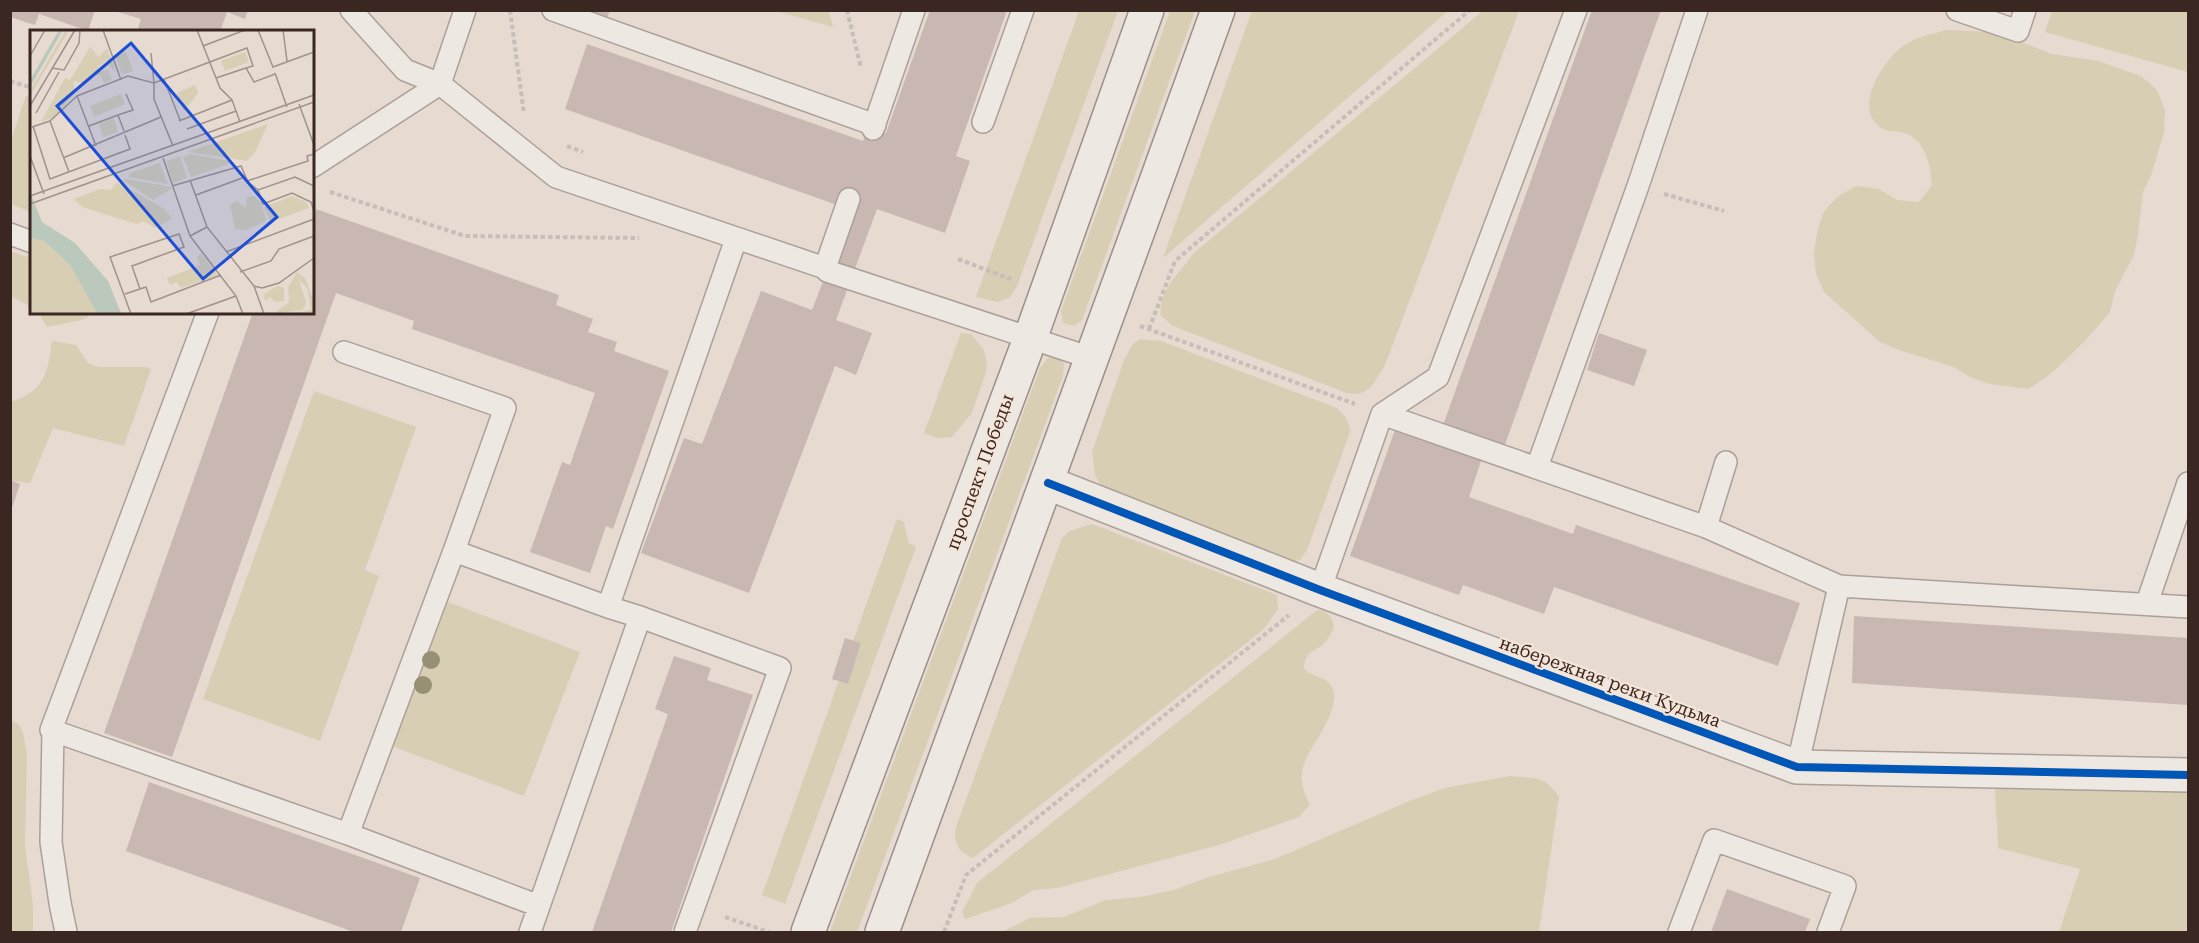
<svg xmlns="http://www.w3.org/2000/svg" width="2199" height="943" font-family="'Roboto Serif',serif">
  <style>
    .green { fill: #d8ceb4 }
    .building { fill: #c9b8b2 }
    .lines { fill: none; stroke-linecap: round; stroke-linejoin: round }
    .service-casing { stroke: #aba099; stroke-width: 24 }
    .minor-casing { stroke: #aba099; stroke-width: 36 }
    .secondary-casing { stroke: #9b8f8a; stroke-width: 36 }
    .path { stroke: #c7beb9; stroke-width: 4; stroke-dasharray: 4.5 3; stroke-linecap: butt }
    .service { stroke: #eee8e2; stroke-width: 21 }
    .minor { stroke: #eee8e2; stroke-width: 33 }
    .secondary { stroke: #eee8e2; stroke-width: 33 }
    .cycleway-casing { stroke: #f5e5d8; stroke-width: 11 }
    .cycleway { stroke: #0057b8; stroke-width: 8 }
    .tree { fill: #979174 }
    .labels { text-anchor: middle; stroke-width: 4.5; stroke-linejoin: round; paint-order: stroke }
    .street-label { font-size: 18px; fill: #3a2721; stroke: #f5e5d8 }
    .inset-road { fill: none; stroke: #a1928b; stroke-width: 1.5 }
    .view { fill: #1d4ed8; fill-opacity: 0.15; stroke: #1d4ed8; stroke-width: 3 }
    .inset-edge { fill: none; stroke: #3a2721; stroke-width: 3 }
  </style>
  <rect width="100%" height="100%" fill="#e6dad1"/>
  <path class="green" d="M1484 10 1519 11 1385 365C1373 384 1368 399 1344 392L1173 326 1161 316C1157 292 1181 271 1194 253Z
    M776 11H829L833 27Z
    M1079 11H1118L1017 286 1010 297 998 302 976 297Z
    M1170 11H1195L1082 320 1074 326 1063 323 1061 311Z
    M1252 11H1448L1163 258Z
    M2052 11H2188V72L2045 32Z
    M1946 30 1990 32 2011 38 2052 54 2098 61 2141 76 2157 90 2165 111 2164 132 2152 173 2143 192 2138 234 2134 255 2115 291 2110 312 2085 341 2058 367 2044 379 2028 389 1990 384 1970 377 1954 367 1899 350 1880 342 1824 292 1816 274 1814 254 1817 233 1823 213 1837 197 1856 186 1879 189 1897 200 1919 202 1932 185C1930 166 1927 143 1907 134 1895 128 1887 137 1874 121 1858 100 1885 59 1903 46 1916 37 1932 34 1946 30Z
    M26 96 32 97 31 212 10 204 11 140Z
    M10 251 31 258V307L11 296Z
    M38 312H96L82 320 47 327Z
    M961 333 971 334 984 350 987 364 986 372 972 413 952 437 937 438 924 433Z
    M1140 339 1161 341 1337 408C1345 416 1349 421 1350 432L1307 550 1300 560 1291 562 1103 490 1095 475 1092 452 1124 360 1133 344Z
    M52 341 76 345 88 363 98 367H146L151 369 124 446 53 428 30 483 11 481V402C45 391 48 372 52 341Z
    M1057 356 1064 364 1063 376 857 932H830L1040 368 1048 358Z
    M314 391 416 427 365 570 379 576 320 741 203 699Z
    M897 519 904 522 908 542 916 547 785 904 762 895Z
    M1092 524 1277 595 1278 609 1264 629 973 858C958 852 953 843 956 827L1062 538 1070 531Z
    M448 602 580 652 524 796 392 746Z
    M1317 610C1328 610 1332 617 1334 627 1332 631 1330 636 1327 640 1317 653 1304 649 1304 669 1311 676 1322 676 1328 682 1349 702 1310 745 1304 764 1299 776 1303 793 1310 804L1299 817 1219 845 1057 888 1033 890 1012 903 965 919 962 912 977 883Z
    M11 720 19 725 23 732 27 754 25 845 33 906V932H11Z
    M1510 776C1535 779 1544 774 1559 797L1539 932H1002L1030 918 1064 917 1106 900 1140 897 1174 890 1206 878 1275 859 1412 800 1445 788Z
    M2188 783V932H2059L2080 869 1998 848 1995 789Z"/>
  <path class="building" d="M10 10H95L88 31 39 14 35 25 10 17Z
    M248 10 245 19 227 12 220 32H137L141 19 115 11Z
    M587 10H610L607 18Z
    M930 10H1007L956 156 970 161 945 233 877 209 836 320 872 333 856 375 835 366 749 593 641 553 684 438 702 444 761 291 812 310 827 271 840 206 565 109 587 44 863 141 868 127 886 133Z
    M1592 10H1661L1498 464 1482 458 1469 497 1573 534 1576 525 1800 603 1778 666 1554 587 1544 614 1463 585 1459 595 1350 556 1396 427 1437 442Z
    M316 209 559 295 556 305 593 319 588 332 617 342 614 351 669 371 613 529 606 526 590 573 530 552 562 462 570 465 595 393 412 329 414 321 336 293 172 757 104 733 253 312H312V222Z
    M1599 333 1647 350 1634 386 1587 370Z
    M10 480 20 484 11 511H10Z
    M1854 616 2188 638V705L1852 683Z
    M845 638 861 643 848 684 832 679Z
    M674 656 711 668 707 680 753 695 671 932H592L668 714 655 709Z
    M149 782 420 878 401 932H354L126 851Z
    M1727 889 1810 919 1805 932H1711Z"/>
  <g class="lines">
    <defs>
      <path id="service" d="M351 10 405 70 440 84 465 10
        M553 10 875 125
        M1957 10 2018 31 2025 10
        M983 122 1023 10
        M873 129 914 10
        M312 167 440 84 556 177 825 268 827 271 1091 358
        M10 234 32 242
        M825 268 849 199
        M208 312 51 730 348 834 539 906
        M344 352 505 408 454 551 608 607
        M1382 414 1706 527 1839 586 2188 607
        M1537 467 1638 186 1697 10
        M1706 527 1726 462
        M1320 590 1382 414 1438 377 1576 10
        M2147 603 2188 483
        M640 617 780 668 685 932
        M53 730 51 842 60 903 66 932
        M1797 767 1839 586
        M348 834 454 551
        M530 932 640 617 608 607 736 239
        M1679 932 1714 840 1845 886 1828 932"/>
      <path id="minor" d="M1048 483 1320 590 1797 767 2188 775"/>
      <path id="secondary" d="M808 932 1031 336 1147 10
        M882 932C995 626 1107 318 1218 10"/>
    </defs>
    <use href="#service" class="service-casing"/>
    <use href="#minor" class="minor-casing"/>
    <use href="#secondary" class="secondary-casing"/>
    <path class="path" d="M510 10 524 114
      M847 10 861 68
      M10 81 32 88
      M567 146 583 152
      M330 192 465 236 639 238
      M1664 194 1724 211
      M958 259 1013 280
      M1140 326 1355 404
      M1149 329 1175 261 1470 10
      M725 917 769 932
      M944 932 966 875 1289 615"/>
    <use href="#service" class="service"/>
    <use href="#minor" class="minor"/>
    <use href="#secondary" class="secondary"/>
    <defs>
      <path id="cycleway" d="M1048 483 1320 590 1797 767 2188 775"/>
    </defs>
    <use href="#cycleway" class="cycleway-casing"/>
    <use href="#cycleway" class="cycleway"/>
  </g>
  <g class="tree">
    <circle cx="431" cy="660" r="9"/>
    <circle cx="423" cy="685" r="9"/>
  </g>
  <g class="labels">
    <g class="street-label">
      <text transform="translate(980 472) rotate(-70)" y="6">проспект Победы</text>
      <text transform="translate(1610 682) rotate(20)" y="6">набережная реки Кудьма</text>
    </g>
  </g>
  <g transform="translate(30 30)">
    <rect width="284" height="284" fill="#e6dad1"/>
    <path d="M36 0H39L0 66V61ZM60 17 69 27 77 18 86 43 76 31 68 37 72 41 78 40 82 50 74 53 71 46 64 45 54 53 43 51 45 63 24 87 11 92 35 48 40 50ZM96 22 103 41 92 45 85 25ZM215 22 219 32 195 41 191 31ZM165 55 168 63 154 81 147 63ZM91 64 95 74 64 87 60 76ZM84 88 88 102 73 107 69 94ZM238 94 225 122 217 131 158 122ZM160 124 200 131 202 133 161 147 153 127ZM150 126 157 148 143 153 136 131ZM130 133 138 154 98 147 100 143ZM97 149 141 157V159L123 170 93 150ZM86 152 135 179 142 189 125 198 113 191 107 194 52 177 44 169 70 159 81 160ZM224 166 231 172 236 191 216 200 205 199 200 175 207 171 215 178 217 167ZM262 166 276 172 279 178 241 192 234 177ZM0 208 14 211 40 235 67 283H0ZM171 223 188 245 151 258 146 252 140 255 137 248 170 235 167 227ZM267 242 275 248 283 269V282L269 283 281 279 277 258 269 250 276 272 273 280 243 284 259 272 258 258ZM248 256 254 258V271L245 272 240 267 235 271 234 264Z" fill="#d8ceb4"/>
    <path d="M29 0H33L0 57V50ZM0 162 12 192 45 213 78 251 91 283H67L40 235 14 211 0 208Z" fill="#bbc9bd"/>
    <path class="inset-road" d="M73 0 91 50M167 0 190 58 202 70 210 92M228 0 243 37 284 22M253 0 257 31M173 16 215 0M121 23 124 53 217 18 223 36 216 38M0 26 15 0M22 38 34 40 49 13 50 0M245 43 257 77M186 48 216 38 224 52 245 44M134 49 150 90M269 74 284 115M0 76 45 0M6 83 29 42M149 91 202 70M3 96 20 149 100 119 95 105M59 96 88 85M2 97 20 91M157 99 206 81M94 101 88 85 103 80 96 64M66 116 47 66 98 46 124 53V69L143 116M0 126 14 164M33 128 131 87M133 128 160 206 206 266 213 284M39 142 20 91 47 66M160 150 177 197 224 256 234 284M217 151 278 131 277 126 284 124M142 156 211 136 218 152 228 160 265 147 284 156M228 160 233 174 262 163 281 172 284 181M166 165 215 147M0 166 284 65M0 174 284 72M160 206 177 197M196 222 284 189M210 242 241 231 249 219 284 206M224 256 232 258 249 253 284 228M95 264 116 257 121 272 191 245M101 284 80 227 149 204 154 217 102 236 110 259M156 284 206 266"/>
    <path class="view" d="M101 13 247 187 173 249 27 76Z"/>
    <rect width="284" height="284" class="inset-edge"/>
  </g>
  <rect width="2199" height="943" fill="none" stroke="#3a2721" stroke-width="24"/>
</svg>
